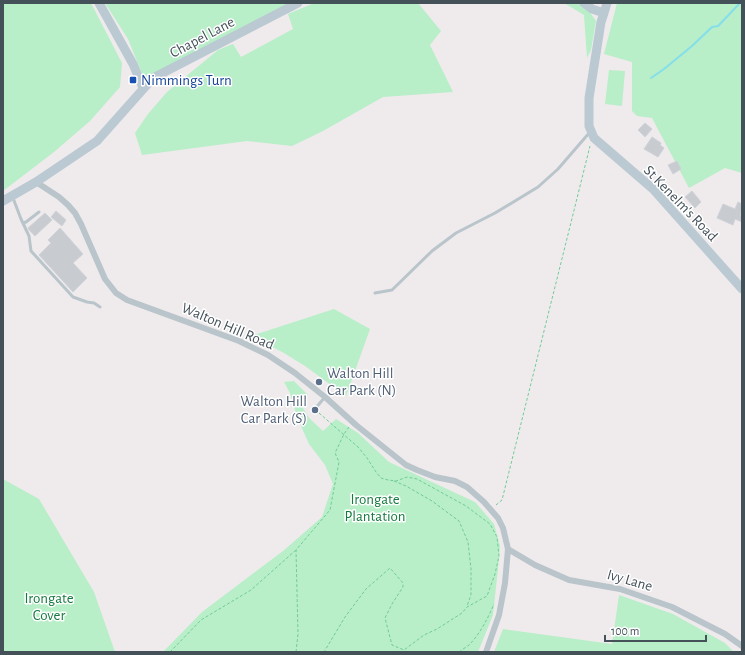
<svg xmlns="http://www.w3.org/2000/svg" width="745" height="655" font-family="'Alegreya Sans',sans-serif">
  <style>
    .green { fill: #b8eec8 }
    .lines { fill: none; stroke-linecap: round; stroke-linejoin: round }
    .stream { stroke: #84dfeb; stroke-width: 2 }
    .building { fill: #c8ccd1; stroke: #cfd2d8 }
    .path { stroke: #70cc97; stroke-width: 1; stroke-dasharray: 3 2; stroke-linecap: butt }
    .lane { stroke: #b9c5cb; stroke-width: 3 }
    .street { stroke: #b9c5cb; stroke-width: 6 }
    .secondary { stroke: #bbc9d3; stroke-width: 9 }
    .transit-dot { fill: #1a4fb4; stroke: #fff; stroke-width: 1.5 }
    .service-dot { fill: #5c6f8a; stroke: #fff; stroke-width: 1.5 }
    .labels { text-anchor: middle; stroke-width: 3; stroke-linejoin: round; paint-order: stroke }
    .street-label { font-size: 15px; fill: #445159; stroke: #fff }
    .transit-label { font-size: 15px; fill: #164399; stroke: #fff; text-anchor: start }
    .service-label { font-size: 15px; fill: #4e5e75; stroke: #fff; text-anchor: start }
    .park-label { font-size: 15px; fill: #16793f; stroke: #fff }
  </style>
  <rect width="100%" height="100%" fill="#efebec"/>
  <path class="green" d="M3 3H91L122 63 120 87 90 121 54 152 3 191Z
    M105 3H305L145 81 128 39Z
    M314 3H418L441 31 430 45 453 92 383 97 323 131 292 146 247 141 142 155 135 133 148 114 167 92 218 50 233 44 241 57 293 29 288 14Z
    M564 3H579L589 11 596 21 591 50 587 58 584 15Z
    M617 3H742V173L725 168 689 188 652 118 637 116 632 111V62L604 54Z
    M609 70 625 71 622 106 605 104Z
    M334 309 370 329 346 396 305 366 284 353 251 336Z
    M294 381 308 395 300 403 309 418 323 431 336 419 358 433 389 462 475 502 494 524 500 546 498 569 493 615 478 652H163L202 612 283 551 322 517 333 484 325 465 309 444 297 417 290 393 284 382Z
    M3 479 39 499 94 592 115 652H3Z
    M619 595 673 614 725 643 734 652H494L503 629 612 644Z"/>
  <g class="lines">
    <path class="stream" d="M651 78 664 69 692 46 712 27 718 26 740 3"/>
  </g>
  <path class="building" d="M645 123 652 129 645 137 638 130Z
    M652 137 661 143 660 145 664 148 658 157 644 149Z
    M677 161 681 169 673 174 668 165Z
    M692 191 701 202 695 208 685 197Z
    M738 202 742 204V210L740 215 742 216V222L735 219 733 225 717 218 723 204 735 209Z
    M56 211 66 220 62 226 51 217Z
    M45 213 52 220 35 236 30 231 28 228Z
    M60 228 83 254 73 263 87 278 73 292 39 255 51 243 48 240Z"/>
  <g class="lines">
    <path class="path" d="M319 413 358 447 367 458 376 472 381 478 388 480 396 481 407 477 417 479 466 506 490 524 497 537 499 556 495 574 487 596 467 607 462 613 437 629 424 635 404 650 392 645 385 618 392 604 403 587V583L390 568 366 589 345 617 324 652
      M394 481 406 486 432 501 459 521 468 542 471 569V595L467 606
      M496 505 502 500 590 146
      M170 652 201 620 251 590 296 550
      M296 652 298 634 296 550 330 510 339 462 335 453 344 434 349 427
      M459 652C462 650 466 647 469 645 480 634 488 618 494 604"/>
    <path class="lane" d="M13 198 21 219 29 236 31 251 73 297 87 302 94 303 100 307
      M23 223 26 222 39 212
      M375 293 392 290 432 251 456 233 495 213 538 187 558 169 590 132
      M314 410 325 397"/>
    <path class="street" d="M36 182 59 197 68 205 75 213 81 224 105 279 116 293 127 300 239 341 268 355 295 373 325 397 356 425 406 465 417 470 435 477 455 481 467 487 484 502 498 518 503 528 508 549 505 583 499 615 486 652
      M508 549 535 565 569 580 620 589 672 607 725 634 742 646"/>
    <path class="secondary" d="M99 3 133 64 143 88
      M584 3 592 9 604 13 601 22 589 98V126L594 138 653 189 742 289
      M604 13 607 3
      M3 201 36 182 97 141 153 78 298 3"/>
  </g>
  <rect class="transit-dot" x="129" y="76" width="8" height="8" rx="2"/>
  <g class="service-dot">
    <circle cx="319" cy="382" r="4"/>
    <circle cx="315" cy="410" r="4"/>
  </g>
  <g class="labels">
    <g class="street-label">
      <text transform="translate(202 37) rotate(-28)" y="5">Chapel Lane</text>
      <text transform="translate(681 203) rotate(46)" y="5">St Kenelm's Road</text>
      <text transform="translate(228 326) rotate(23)" y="5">Walton Hill Road</text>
      <text transform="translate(630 580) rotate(16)" y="5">Ivy Lane</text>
    </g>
    <g class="transit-label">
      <text x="141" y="85">Nimmings Turn</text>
    </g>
    <g class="service-label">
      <text x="327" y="378">Walton Hill<tspan x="327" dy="17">Car Park (N)</tspan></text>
      <text x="307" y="406" text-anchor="end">Walton Hill<tspan x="307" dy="17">Car Park (S)</tspan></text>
    </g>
    <g class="park-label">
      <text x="375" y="504">Irongate<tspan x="375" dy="17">Plantation</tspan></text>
      <text x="49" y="603">Irongate<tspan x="49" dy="17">Cover</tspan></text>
    </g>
  </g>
  <rect width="745" height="655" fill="none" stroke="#445159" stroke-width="8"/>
  <path d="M605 635v6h101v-6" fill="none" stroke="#445159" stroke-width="2"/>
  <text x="611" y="635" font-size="12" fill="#445159" stroke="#ffffff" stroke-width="3" paint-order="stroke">100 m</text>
</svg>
